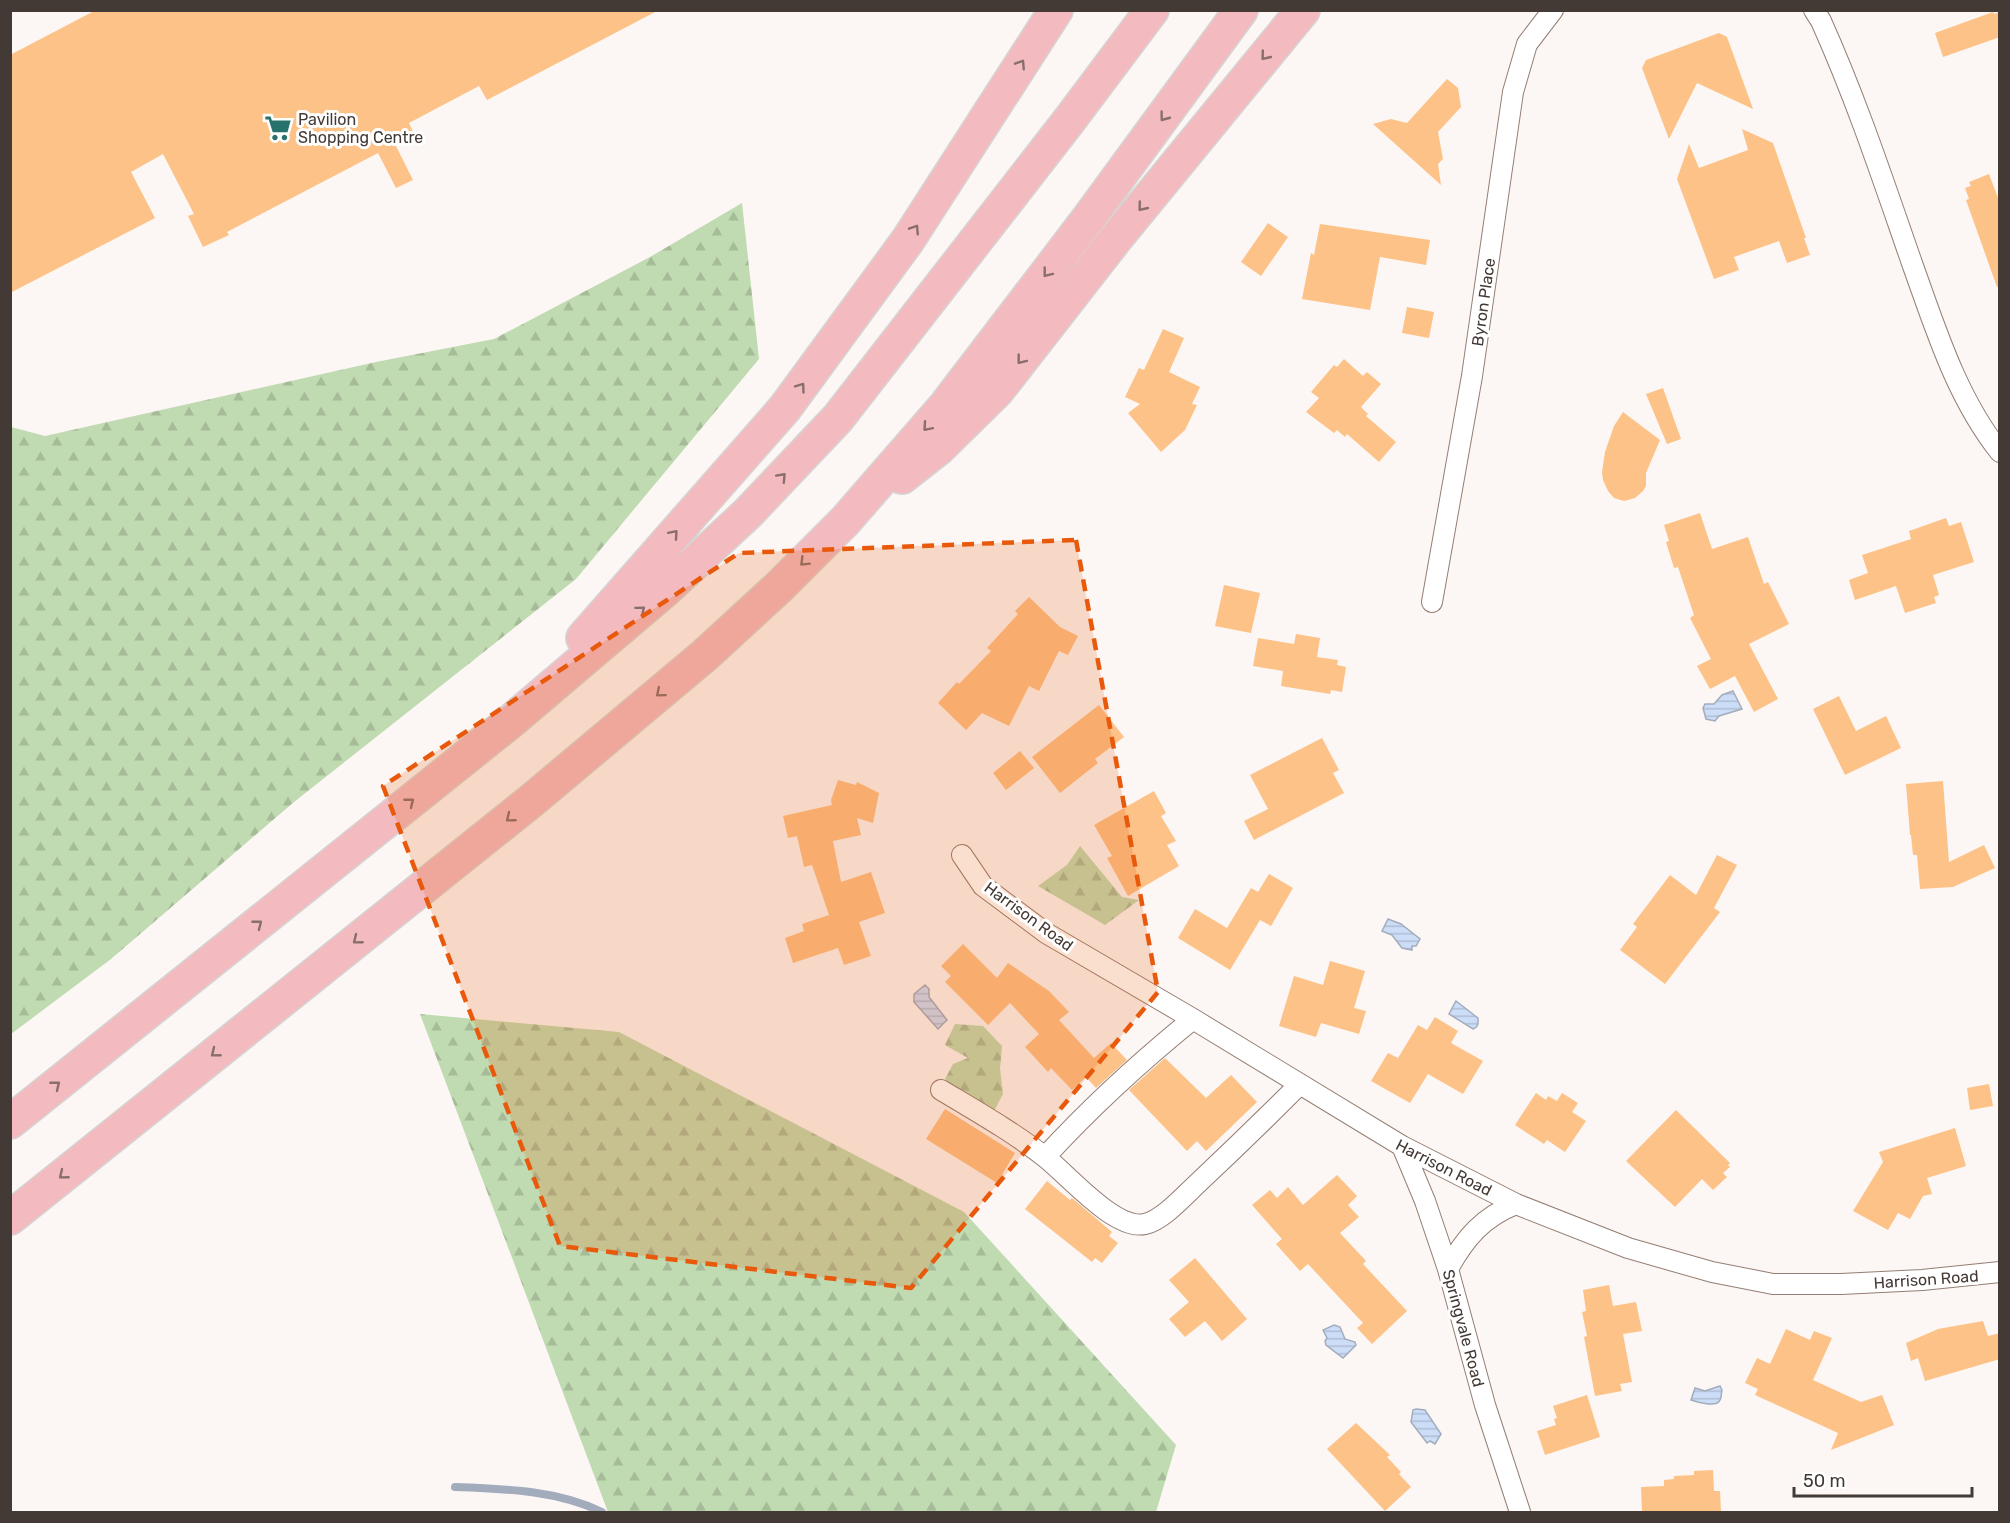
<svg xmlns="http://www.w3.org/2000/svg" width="2010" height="1523" font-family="Rubik,sans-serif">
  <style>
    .forest { fill: url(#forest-firs) }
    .water { fill: url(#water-rules); stroke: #a2acbd; stroke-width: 1.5 }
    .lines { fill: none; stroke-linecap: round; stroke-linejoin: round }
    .stream { stroke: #a2acbd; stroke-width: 8 }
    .building { fill: #fdc287 }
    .street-casing { stroke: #947e73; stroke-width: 22 }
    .highway-casing { stroke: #d6d4d3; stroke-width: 36 }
    .street { stroke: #fff; stroke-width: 20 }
    .highway { stroke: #f3bbc0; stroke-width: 33 }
    .oneway { stroke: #8a6e6d }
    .marked { fill: #e8590c; fill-opacity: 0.2; stroke: #e8590c; stroke-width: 4.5; stroke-dasharray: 12 8; stroke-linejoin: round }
    .labels { text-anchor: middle; stroke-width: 6; stroke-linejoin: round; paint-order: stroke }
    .poi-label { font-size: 16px; fill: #443a35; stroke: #fff; text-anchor: start }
    .street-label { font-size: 16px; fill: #443a35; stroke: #fff }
  </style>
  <defs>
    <pattern id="forest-firs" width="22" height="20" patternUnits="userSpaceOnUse" patternTransform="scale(1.5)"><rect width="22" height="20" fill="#c0dab1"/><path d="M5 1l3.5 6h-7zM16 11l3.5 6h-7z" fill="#a6bc99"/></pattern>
    <pattern id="water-rules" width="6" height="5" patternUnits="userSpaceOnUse" patternTransform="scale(1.5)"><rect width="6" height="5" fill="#cbddf7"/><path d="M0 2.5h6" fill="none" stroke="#b0bed4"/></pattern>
  </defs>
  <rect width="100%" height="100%" fill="#fcf7f4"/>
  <path class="forest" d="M742 203 759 359 576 579 294 802 111 959 11 1034V427L45 436 376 362 494 339 650 257Z
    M1080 846 1122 897 1139 900 1105 925 1038 886 1067 865Z
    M420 1014 619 1032 964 1212 1176 1445 1156 1512H608Z
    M955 1024 983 1026 1002 1046 1000 1069 1003 1094 993 1113 957 1090 945 1079 953 1064 968 1058 945 1045Z"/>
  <path class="water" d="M1733 691 1742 709 1719 716 1715 721 1706 719 1703 708 1705 704H1714L1722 695Z
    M1388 919 1401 924 1420 939 1416 946H1412V950L1402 948 1392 935 1382 931Z
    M925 985 929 989V997L947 1020 938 1029 914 1002V994Z
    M1456 1001 1478 1018C1478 1023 1479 1027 1473 1029L1449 1014Z
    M1334 1325 1340 1327 1345 1339 1355 1342 1356 1345 1343 1358 1326 1345 1325 1341 1327 1338 1323 1330Z
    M1720 1386 1722 1390C1721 1393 1722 1397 1720 1400 1717 1408 1697 1402 1691 1400L1695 1388 1705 1391Z
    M1416 1409 1425 1410 1441 1434 1435 1444 1430 1441 1427 1443 1411 1422 1413 1410Z"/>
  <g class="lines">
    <path class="stream" d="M455 1487C505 1489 557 1490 602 1512"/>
  </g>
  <path class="building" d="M96 10H659L487 100 479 86 409 123 414 134 395 144 413 180 396 188 378 153 227 232 229 235 203 247 188 216 194 214 163 154 131 172 155 218 10 293V55Z
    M1993 12 1994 14 2000 12V37L1943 57 1935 33Z
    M1719 33 1727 37 1753 109 1697 83 1669 139 1642 68 1646 60Z
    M1447 79 1458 88 1461 107 1438 132 1443 159 1438 164 1441 185 1373 124 1391 119 1407 123Z
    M1742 129 1773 143 1806 238H1804L1810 255 1787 263 1779 241 1734 257 1739 270 1714 279 1677 179 1689 144 1699 168 1748 150Z
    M1989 174 2000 203V287H1997L1966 200 1969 199 1965 188 1971 186 1969 182Z
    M1268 223 1288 237 1261 276 1241 262Z
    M1320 224 1430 240 1426 265 1380 257 1370 310 1302 299 1311 253 1314 255Z
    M1407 307 1434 312 1429 338 1402 333Z
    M1163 329 1184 338 1169 372 1200 387 1192 404 1197 405 1185 430 1161 452 1128 413 1140 404 1125 397 1139 368 1144 370Z
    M1344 359 1363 376 1367 372 1381 384 1361 407 1368 414 1366 416 1396 442 1379 462 1347 434 1345 437 1337 430 1334 433 1306 412 1319 398 1311 392 1334 365 1337 367Z
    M1663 388 1681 439 1667 444 1646 394Z
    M1623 412 1660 440 1646 473V486L1643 491 1635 498 1624 501 1614 498 1608 491 1603 480 1602 472 1605 452 1614 426Z
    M1700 513 1712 549 1748 537 1764 584 1768 582 1789 624 1749 644 1778 699 1754 712 1735 676 1710 689 1697 666 1711 659 1690 618 1694 615 1678 567 1674 568 1666 542 1669 541 1664 525Z
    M1946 518 1949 526 1961 522 1974 562 1933 575 1939 595 1934 597 1936 603 1905 613 1896 586 1855 600 1849 580 1868 573 1862 555 1911 539 1909 531Z
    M1224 585 1260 593 1251 633 1215 626Z
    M1029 597 1060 627 1078 636 1068 655 1059 651 1039 691 1029 686 1009 726 982 713 966 730 938 703 957 682 959 684 991 651 987 648 1018 614 1015 611Z
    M1296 634 1320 638 1317 657 1338 660 1337 665 1346 667 1342 692 1331 690 1330 694 1281 686 1283 671 1253 666 1258 638 1294 644Z
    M1839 696 1856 731 1886 716 1901 748 1845 775 1813 709Z
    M1099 705 1124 737 1095 759 1098 763 1060 793 1032 757Z
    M1322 738 1339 770 1333 773 1344 793 1254 840 1244 821 1268 809 1250 775Z
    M1020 751 1034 768 1006 790 993 773Z
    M838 780 856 785 857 782 879 793 873 823 857 818 861 835 833 841 841 882 871 872 885 913 859 922 871 956 844 965 838 948 793 963 785 938 804 931 802 924 829 915 812 865 804 867 797 836 788 838 783 816 832 805 831 800Z
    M1943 781 1949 862 1984 845 1995 868 1953 887 1920 889 1917 855H1913L1911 835H1910L1906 784Z
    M1154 791 1166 813 1161 816 1176 841 1167 845 1179 866 1128 896 1107 858 1112 856 1094 825Z
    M1717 855 1737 865 1714 908 1720 912 1665 984 1620 950 1637 927 1633 924 1670 875 1696 895Z
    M1269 874 1293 888 1271 926 1260 920 1230 970 1178 938 1195 909 1227 928 1251 888 1258 892Z
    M963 944 997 978 1008 963 1049 991 1069 1012 1059 1020 1094 1058 1111 1043 1127 1060 1096 1088 1086 1077 1072 1090 1051 1068 1048 1072 1025 1047 1039 1034 1010 1003 988 1025 945 982 951 976 941 966Z
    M1330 961 1365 971 1354 1008 1366 1011 1359 1034 1321 1023 1316 1037 1279 1026 1294 976 1323 985Z
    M1435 1017 1458 1031 1451 1043 1483 1061 1463 1094 1428 1074 1410 1103 1371 1081 1388 1053 1398 1058 1418 1025 1427 1030Z
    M1165 1058 1206 1098 1231 1075 1257 1102 1206 1151 1197 1141 1187 1151 1129 1090Z
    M1989 1084 1993 1106 1970 1110 1967 1088Z
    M1536 1093 1546 1100 1548 1096 1557 1101 1562 1093 1578 1103 1572 1112 1586 1121 1565 1152 1547 1140 1544 1144 1515 1125Z
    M945 1109 1015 1153 997 1183 926 1139Z
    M1676 1110 1730 1163 1728 1165 1730 1167 1723 1173 1727 1177 1713 1190 1702 1179 1675 1207 1626 1161Z
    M1955 1128 1966 1166 1927 1178 1932 1194 1923 1196 1910 1219 1898 1213 1888 1230 1853 1211 1883 1162 1879 1152Z
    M1337 1175 1357 1196 1348 1205 1359 1217 1340 1233 1366 1261 1363 1264 1407 1311 1372 1344 1357 1328 1363 1323 1308 1264 1300 1271 1276 1244 1282 1239 1252 1205 1270 1190 1277 1198 1288 1187 1303 1205Z
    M1047 1181 1070 1200 1072 1198 1112 1232 1109 1236 1118 1243 1102 1263 1095 1258 1092 1262 1025 1209Z
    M1195 1258 1247 1319 1222 1341 1205 1321 1185 1337 1169 1319 1189 1302 1169 1280Z
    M1609 1285 1613 1306 1636 1302 1642 1331 1623 1334 1632 1382 1620 1384 1622 1391 1595 1396 1584 1337 1587 1336 1582 1312 1586 1311 1583 1290Z
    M1983 1321 1988 1336 2000 1333V1359L1925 1381 1918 1358 1911 1361 1906 1343 1938 1329Z
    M1786 1329 1810 1340 1814 1331 1832 1338 1813 1380 1861 1402 1882 1395 1894 1425 1831 1450 1838 1433 1755 1395 1758 1389 1745 1383 1757 1358 1770 1364Z
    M1587 1395 1600 1437 1545 1455 1537 1431 1556 1425 1554 1419 1557 1418 1553 1406Z
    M1356 1423 1390 1455 1387 1457 1401 1472 1399 1474 1411 1487 1385 1511 1327 1449Z
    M1713 1470 1714 1491H1720L1721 1512H1642L1641 1487 1664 1486V1480L1674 1479V1476L1694 1475V1471Z"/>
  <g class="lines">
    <defs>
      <path id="street" d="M1814 10 1821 21C1857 101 1884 183 1913 266 1936 330 1957 398 2000 452
        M1432 602 1472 376 1513 92 1527 44 1553 10
        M962 855 983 886 1046 933 1193 1019 1402 1146 1516 1204 1628 1248 1712 1272 1773 1284H1841L1922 1280 2000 1272
        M941 1090C976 1111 1013 1132 1045 1157 1067 1174 1115 1231 1145 1224 1163 1220 1185 1195 1199 1182 1233 1150 1267 1117 1300 1084
        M1402 1146 1425 1201 1448 1269 1485 1405 1520 1512
        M1045 1157C1091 1107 1140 1062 1193 1019
        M1448 1269C1465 1238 1483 1217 1516 1204"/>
      <path id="highway" d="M902 477 939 448 997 391 1117 237 1303 10
        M583 638 785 408 908 240 1056 10
        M10 1122 511 721 664 591 748 513 838 418 1071 118 1152 10
        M10 1218 531 801 705 655 779 587 845 521 946 405 1088 219 1241 10"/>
    </defs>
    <use href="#street" class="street-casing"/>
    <use href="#highway" class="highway-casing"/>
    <use href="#street" class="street"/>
    <use href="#highway" class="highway"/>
  </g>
  <defs><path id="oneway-chevron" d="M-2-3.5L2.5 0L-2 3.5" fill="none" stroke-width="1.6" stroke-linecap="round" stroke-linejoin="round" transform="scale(1.5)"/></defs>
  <g class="oneway">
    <use href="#oneway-chevron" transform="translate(1265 56) rotate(129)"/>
    <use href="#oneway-chevron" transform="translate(1021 64) rotate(-57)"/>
    <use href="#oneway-chevron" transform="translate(1164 117) rotate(127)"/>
    <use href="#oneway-chevron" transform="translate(1142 207) rotate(129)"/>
    <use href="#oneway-chevron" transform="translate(915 229) rotate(-57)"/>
    <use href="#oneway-chevron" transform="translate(1047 273) rotate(128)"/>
    <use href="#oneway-chevron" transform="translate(1021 360) rotate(128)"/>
    <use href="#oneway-chevron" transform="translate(801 387) rotate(-54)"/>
    <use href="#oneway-chevron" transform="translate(927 427) rotate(131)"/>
    <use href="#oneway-chevron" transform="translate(782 477) rotate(-47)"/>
    <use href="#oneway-chevron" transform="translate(674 534) rotate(-49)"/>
    <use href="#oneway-chevron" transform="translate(804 562) rotate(135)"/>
    <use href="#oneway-chevron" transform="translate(641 610) rotate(-40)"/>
    <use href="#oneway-chevron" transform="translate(660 693) rotate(140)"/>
    <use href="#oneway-chevron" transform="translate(410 802) rotate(-39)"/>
    <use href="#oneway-chevron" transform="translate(510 818) rotate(141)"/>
    <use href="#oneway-chevron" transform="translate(258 924) rotate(-38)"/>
    <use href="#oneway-chevron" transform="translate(357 940) rotate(141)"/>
    <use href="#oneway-chevron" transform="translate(215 1053) rotate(141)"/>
    <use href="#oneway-chevron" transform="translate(56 1085) rotate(-39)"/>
    <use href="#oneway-chevron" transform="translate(63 1175) rotate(141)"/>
  </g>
  <path class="marked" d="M1076 540 1158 992 911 1288 560 1246 383 786 739 553Z"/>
  <defs>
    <symbol id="supermarket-bare" viewBox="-9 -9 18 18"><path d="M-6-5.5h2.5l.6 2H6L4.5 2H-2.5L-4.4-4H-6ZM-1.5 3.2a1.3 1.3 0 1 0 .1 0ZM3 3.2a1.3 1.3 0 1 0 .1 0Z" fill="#28726e" stroke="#fff" stroke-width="2.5" paint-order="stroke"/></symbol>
  </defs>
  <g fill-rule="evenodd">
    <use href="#supermarket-bare" x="259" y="109" width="38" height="38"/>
  </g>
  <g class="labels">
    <g class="poi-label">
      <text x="298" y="125">Pavilion<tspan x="298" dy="18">Shopping Centre</tspan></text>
    </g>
    <g class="street-label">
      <text transform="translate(1483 302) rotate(-82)" y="6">Byron Place</text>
      <text transform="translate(1029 916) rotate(36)" y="6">Harrison Road</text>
      <text transform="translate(1444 1167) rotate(27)" y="6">Harrison Road</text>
      <text transform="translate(1926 1279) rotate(-4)" y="6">Harrison Road</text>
      <text transform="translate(1464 1328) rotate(75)" y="6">Springvale Road</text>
    </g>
  </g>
  <rect width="2010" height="1523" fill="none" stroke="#443a35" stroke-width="24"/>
  <path d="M1794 1487v9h178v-9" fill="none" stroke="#443a35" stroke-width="3"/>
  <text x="1803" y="1487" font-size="18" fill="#443a35" stroke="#ffffff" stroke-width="4.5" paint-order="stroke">50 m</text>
</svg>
